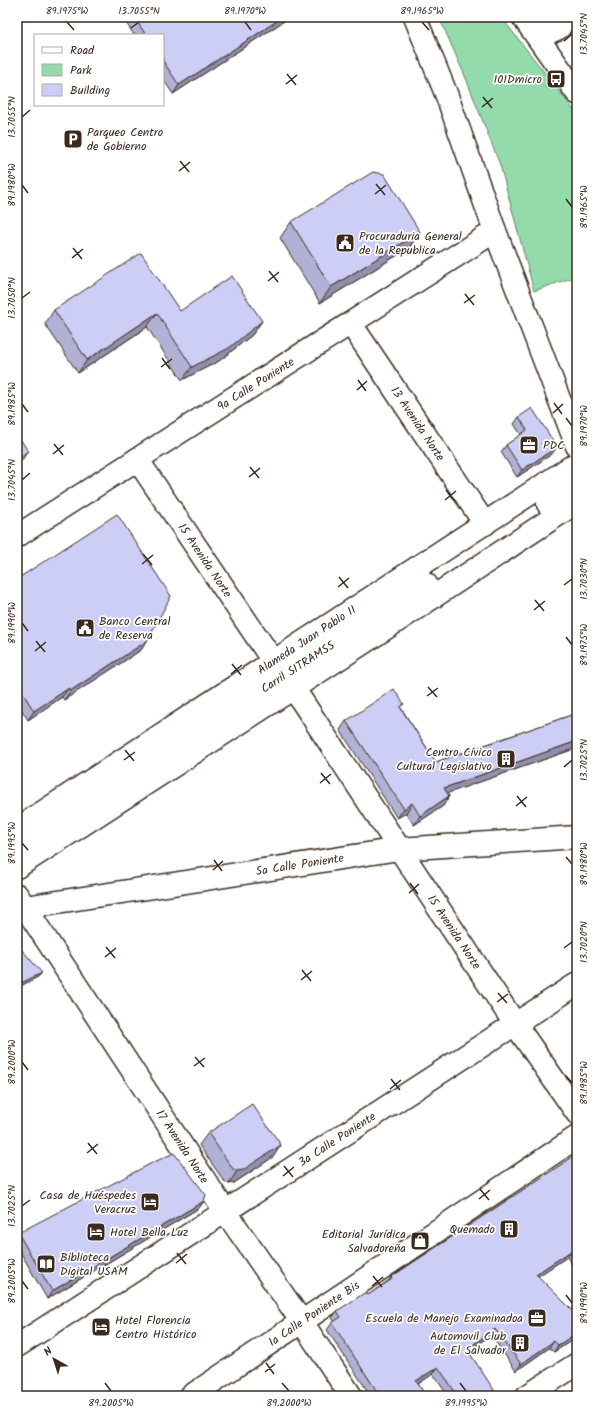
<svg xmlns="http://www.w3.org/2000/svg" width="594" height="1413" font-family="Kalam,sans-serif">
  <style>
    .green { fill: #93dbaa; stroke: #678264 }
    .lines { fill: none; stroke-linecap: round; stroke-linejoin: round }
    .minor-casing { stroke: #3b2a1e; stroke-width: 25 }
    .major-casing { stroke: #3b2a1e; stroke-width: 25 }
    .minor { stroke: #fff; stroke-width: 22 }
    .major { stroke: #fff; stroke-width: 22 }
    .wall { fill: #b0b1d4; stroke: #3b2a1e }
    .shaded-wall { fill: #9090ac; stroke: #3b2a1e }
    .building { fill: #cdcef6; stroke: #3b2a1e }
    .ticks { fill: none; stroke: #3b2a1e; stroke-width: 1.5 }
    .labels { text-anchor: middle; stroke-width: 3.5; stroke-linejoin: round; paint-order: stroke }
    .poi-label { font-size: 12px; fill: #3b2a1e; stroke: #fff; text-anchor: end }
    .street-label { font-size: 12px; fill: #3b2a1e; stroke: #fff }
    .neatline { fill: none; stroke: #3b2a1e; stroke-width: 1.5 }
    .ticks-label { font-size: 10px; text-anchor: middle; fill: #3b2a1e }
  </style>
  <rect width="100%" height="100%" fill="#fff"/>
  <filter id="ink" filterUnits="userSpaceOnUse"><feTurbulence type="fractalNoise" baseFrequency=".025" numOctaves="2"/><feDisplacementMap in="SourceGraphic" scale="8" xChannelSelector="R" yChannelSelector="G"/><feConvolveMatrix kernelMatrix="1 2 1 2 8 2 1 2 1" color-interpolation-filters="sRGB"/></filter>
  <g filter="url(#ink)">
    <path class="green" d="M439 17H501L577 114V276L534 291 500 165 465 76Z"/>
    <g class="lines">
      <defs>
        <g id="minor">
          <path d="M415 17 447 96 495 231 577 446"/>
          <path id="s1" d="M351 324 485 524"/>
          <path id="s2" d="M137 459 273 661"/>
          <path id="s3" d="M17 536C176 434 336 334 495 231"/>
          <path id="s4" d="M294 689 515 1024 577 1113"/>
          <path id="s5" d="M17 895 225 1211 302 1322 351 1396"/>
          <path id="s6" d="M25 907 399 849 577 837"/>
          <path id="s7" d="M17 1346 577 984"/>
          <path id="s8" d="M191 1396 577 1137"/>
        </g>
        <g id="major">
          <path d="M523 17 577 93"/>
          <path d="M530 26 550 32 559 28 563 22 562 17"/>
          <path d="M548 504 577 485"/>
          <path id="s9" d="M17 829 577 463"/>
          <path id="s10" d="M17 848 426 584"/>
          <path d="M17 867 397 621 577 502"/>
          <path d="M527 1396 577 1364"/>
        </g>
      </defs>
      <use href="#minor" class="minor-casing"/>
      <use href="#major" class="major-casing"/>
      <use href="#minor" class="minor"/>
      <use href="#major" class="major"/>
    </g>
    <path class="wall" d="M121 17H290L173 94 163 79V35H134L123 18 122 19Z
      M291 222 420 232 409 248 320 303 280 238Z
      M54 310 180 311 262 321 252 335 219 361 182 380 147 327 78 373 45 324Z
      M519 417 552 454 517 477 501 452 506 445 521 435 514 424Z
      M17 579 147 641 141 650 64 700 62 697 28 720 17 703Z
      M401 708 436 762 577 713V748L447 793 449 796 443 806 414 825 406 813 397 818 340 730 346 721Z
      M208 1133 281 1145 273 1157 234 1183 229 1184 224 1181 199 1145Z
      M577 1154V1273L567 1257 538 1276 577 1337 554 1352 549 1348 516 1371 491 1335 468 1351 490 1396H448L433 1374 418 1384 426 1396H371L327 1330 332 1323 335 1322 332 1318 337 1311 368 1295 388 1281 391 1277Z
      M204 1201 199 1208 47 1299 17 1246V1234L18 1233Z"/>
    <path class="shaded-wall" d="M283 17H290L173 94 179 85Z
      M420 232 409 248 320 303 331 287Z
      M157 313 147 327 78 373 87 360Z
      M262 321 252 335 219 361 182 380 192 367Z
      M557 447 552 454 517 477 522 470Z
      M28 451 22 460 17 464V459Z
      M147 641 141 650 64 700 70 691Z
      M69 688 62 697 28 720 34 711Z
      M577 741V748L437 797 444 788Z
      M449 796 443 806 414 825 420 816Z
      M412 803 406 813 397 818 404 809Z
      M42 973 38 977 17 988V985Z
      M281 1145 273 1157 234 1183 229 1184 237 1171Z
      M204 1201 199 1208 47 1299 52 1291Z
      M571 1251 567 1257 531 1281 536 1274Z
      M495 1329 491 1335 462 1356 467 1349Z
      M577 1333V1337L554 1352 558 1345Z
      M554 1341 549 1348 516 1371 521 1364Z
      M438 1367 433 1374 412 1388 416 1381Z
      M494 1390 490 1396H486Z"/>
    <path class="building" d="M134 17H283L179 85 163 61V35H146Z
      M373 172 384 174 420 232 331 287 291 222Z
      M141 253 180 311 232 276 262 321 229 348 192 367 157 313 87 360 54 310Z
      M532 408 557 447 522 470 506 445 527 430 519 417Z
      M17 434 28 451 17 459Z
      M117 514 171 596 147 641 70 691 69 688 34 711 17 684V579Z
      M394 689 404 704 400 707 436 762 577 713V741L444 788 449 796 420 816 412 803 404 809 346 721Z
      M17 944 42 973 17 985Z
      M252 1104 281 1145 243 1170 237 1171 233 1169 208 1133Z
      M174 1153 206 1195 204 1201 52 1291 18 1233 152 1163Z
      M577 1154V1259L571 1251 536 1274 577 1315V1333L558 1345 554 1341 521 1364 495 1329 467 1349 494 1390 486 1396H458L438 1367 416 1381 426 1396H380L332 1323 341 1317 337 1311 366 1292 368 1295 392 1279 391 1277Z"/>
  </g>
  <path class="ticks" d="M67 22 74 30M245 22 251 30M422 22 429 30M131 28 139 22M564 41 572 34M287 74 296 85M286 84 297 75M483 97 492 108M482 107 493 98M22 117 30 110M180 161 189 172M179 171 190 162M376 184 385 195M22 185 28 193M375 194 386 185M566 199 572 207M73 248 82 259M72 258 83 249M269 271 278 282M268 281 279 272M465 294 474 305M22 298 30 292M464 303 475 295M162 358 170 369M161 367 172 359M358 380 366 391M357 390 367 381M554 403 562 414M22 404 28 412M553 413 563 404M566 418 572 426M54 444 63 455M53 454 64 445M250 467 259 478M249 477 260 468M22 480 30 473M446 490 455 501M445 500 456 491M143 554 152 565M142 564 153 555M339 577 348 588M564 585 572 579M338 587 349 578M535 600 544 611M534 610 545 601M22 623 28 631M566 637 572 645M36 641 45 652M35 651 46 642M232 664 241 675M231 674 242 665M428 687 437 697M427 696 438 688M125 750 134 761M124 760 135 752M564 767 572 760M321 773 330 784M320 783 331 774M517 796 526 807M516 806 527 797M22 843 28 850M566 857 572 864M214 860 222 871M213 870 223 861M410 883 418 894M409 893 419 884M106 947 115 958M564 948 572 942M105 957 116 948M302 970 311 981M301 980 312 971M498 993 507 1003M497 1002 508 994M195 1057 204 1067M22 1062 28 1070M194 1066 205 1058M566 1076 572 1083M391 1079 400 1090M390 1089 401 1080M88 1143 97 1154M87 1153 98 1144M284 1166 293 1177M283 1176 294 1167M480 1189 489 1200M479 1199 490 1190M22 1206 30 1200M177 1253 186 1264M176 1263 187 1254M373 1276 382 1287M22 1281 28 1289M372 1286 383 1277M566 1295 572 1303M266 1363 274 1374M265 1372 275 1364M105 1383 111 1391M282 1383 289 1391M460 1383 466 1391"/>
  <defs>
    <symbol id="bus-square" viewBox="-11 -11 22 22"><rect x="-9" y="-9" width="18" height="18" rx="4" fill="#3b2a1e" stroke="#fff"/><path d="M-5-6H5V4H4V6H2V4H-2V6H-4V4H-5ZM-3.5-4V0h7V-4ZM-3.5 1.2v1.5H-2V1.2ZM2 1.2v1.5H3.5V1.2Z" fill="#fff"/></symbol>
    <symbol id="parking-square" viewBox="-11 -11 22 22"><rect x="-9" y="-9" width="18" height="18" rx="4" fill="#3b2a1e" stroke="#fff"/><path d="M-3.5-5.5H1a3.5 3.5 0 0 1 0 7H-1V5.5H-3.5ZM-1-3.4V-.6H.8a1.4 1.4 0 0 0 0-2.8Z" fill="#fff"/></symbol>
    <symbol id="civic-square" viewBox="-11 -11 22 22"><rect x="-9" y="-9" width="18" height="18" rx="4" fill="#3b2a1e" stroke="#fff"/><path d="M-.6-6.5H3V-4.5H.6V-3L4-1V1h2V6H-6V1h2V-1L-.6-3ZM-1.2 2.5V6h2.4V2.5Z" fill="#fff"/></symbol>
    <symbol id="office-square" viewBox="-11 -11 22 22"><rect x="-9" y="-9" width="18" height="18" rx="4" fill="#3b2a1e" stroke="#fff"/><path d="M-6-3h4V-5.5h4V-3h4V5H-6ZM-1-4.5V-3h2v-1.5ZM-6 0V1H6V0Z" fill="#fff"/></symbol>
    <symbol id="building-square" viewBox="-11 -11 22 22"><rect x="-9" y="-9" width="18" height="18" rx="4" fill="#3b2a1e" stroke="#fff"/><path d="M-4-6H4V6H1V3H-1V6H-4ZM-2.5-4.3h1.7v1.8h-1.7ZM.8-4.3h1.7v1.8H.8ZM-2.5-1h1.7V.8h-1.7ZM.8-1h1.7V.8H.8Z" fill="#fff"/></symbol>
    <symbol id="hotel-square" viewBox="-11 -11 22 22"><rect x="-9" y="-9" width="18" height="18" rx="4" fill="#3b2a1e" stroke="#fff"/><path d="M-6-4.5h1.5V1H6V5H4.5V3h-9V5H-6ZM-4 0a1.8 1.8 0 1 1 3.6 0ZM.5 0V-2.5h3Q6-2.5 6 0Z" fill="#fff"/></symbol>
    <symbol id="shop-square" viewBox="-11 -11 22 22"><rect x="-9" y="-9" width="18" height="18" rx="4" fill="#3b2a1e" stroke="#fff"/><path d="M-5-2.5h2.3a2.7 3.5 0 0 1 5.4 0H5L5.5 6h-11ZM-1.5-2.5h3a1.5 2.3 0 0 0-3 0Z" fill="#fff"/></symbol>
    <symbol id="library-square" viewBox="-11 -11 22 22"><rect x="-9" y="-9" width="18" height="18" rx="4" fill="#3b2a1e" stroke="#fff"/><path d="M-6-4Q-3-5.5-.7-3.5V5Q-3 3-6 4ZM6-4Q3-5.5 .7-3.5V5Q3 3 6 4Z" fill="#fff"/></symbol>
  </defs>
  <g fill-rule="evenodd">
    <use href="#bus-square" x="545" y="68" width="22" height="22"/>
    <use href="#parking-square" x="62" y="128" width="22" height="22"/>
    <use href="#civic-square" x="334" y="232" width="22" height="22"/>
    <use href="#office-square" x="518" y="434" width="22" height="22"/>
    <use href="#civic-square" x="74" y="617" width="22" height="22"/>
    <use href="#building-square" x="495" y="748" width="22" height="22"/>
    <use href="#hotel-square" x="139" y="1191" width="22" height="22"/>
    <use href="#building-square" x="498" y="1218" width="22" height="22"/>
    <use href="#hotel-square" x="85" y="1221" width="22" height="22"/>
    <use href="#shop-square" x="409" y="1230" width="22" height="22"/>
    <use href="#library-square" x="35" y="1253" width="22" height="22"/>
    <use href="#office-square" x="526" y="1307" width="22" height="22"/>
    <use href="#hotel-square" x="90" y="1316" width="22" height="22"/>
    <use href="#building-square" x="509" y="1332" width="22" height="22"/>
  </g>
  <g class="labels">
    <g class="poi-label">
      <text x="542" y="83">101Dmicro</text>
      <text x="87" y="136" text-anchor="start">Parqueo Centro<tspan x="87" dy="14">de Gobierno</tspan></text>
      <text x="359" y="240" text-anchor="start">Procuraduria General<tspan x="359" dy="14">de la Republica</tspan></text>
      <text x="543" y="449" text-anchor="start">PDC</text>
      <text x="99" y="625" text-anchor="start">Banco Central<tspan x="99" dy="14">de Reserva</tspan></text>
      <text x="492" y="756">Centro Cívico<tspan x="492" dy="14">Cultural Legislativo</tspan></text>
      <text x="136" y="1199">Casa de Huéspedes<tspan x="136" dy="14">Veracruz</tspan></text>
      <text x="495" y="1233">Quemado</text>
      <text x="110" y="1236" text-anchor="start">Hotel Bella Luz</text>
      <text x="406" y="1238">Editorial Jurídica<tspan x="406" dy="14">Salvadoreña</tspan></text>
      <text x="60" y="1261" text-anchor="start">Biblioteca<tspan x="60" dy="14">Digital USAM</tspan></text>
      <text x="523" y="1322">Escuela de Manejo Examinadoa</text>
      <text x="115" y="1324" text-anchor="start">Hotel Florencia<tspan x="115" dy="14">Centro Histórico</tspan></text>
      <text x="506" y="1340">Automovil Club<tspan x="506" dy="14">de El Salvador</tspan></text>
    </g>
    <g class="street-label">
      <text dy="4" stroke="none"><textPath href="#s3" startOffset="283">9a Calle Poniente</textPath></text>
      <text dy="4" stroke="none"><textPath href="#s1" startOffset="120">13 Avenida Norte</textPath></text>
      <text dy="4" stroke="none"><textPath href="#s2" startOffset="122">15 Avenida Norte</textPath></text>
      <text dy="4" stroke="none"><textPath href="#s9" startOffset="346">Alameda Juan Pablo II</textPath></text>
      <text dy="4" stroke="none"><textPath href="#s10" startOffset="334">Carril SITRAMSS</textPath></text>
      <text dy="4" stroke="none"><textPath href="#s6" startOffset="278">5a Calle Poniente</textPath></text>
      <text dy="4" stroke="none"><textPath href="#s4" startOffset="291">15 Avenida Norte</textPath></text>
      <text dy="4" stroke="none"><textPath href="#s7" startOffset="381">3a Calle Poniente</textPath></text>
      <text dy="4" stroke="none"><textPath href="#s5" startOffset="301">17 Avenida Norte</textPath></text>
      <text dy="4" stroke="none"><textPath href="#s8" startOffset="148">1a Calle Poniente Bis</textPath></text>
    </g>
  </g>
  <rect width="594" height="1413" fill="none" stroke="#fff" stroke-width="44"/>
  <rect x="34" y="34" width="130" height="72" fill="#ffffff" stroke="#b1aaa5"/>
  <rect x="42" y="47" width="20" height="6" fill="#ffffff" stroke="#b1aaa5"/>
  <text x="70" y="54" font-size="12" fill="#3b2a1e">Road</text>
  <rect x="42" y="64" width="20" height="12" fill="#93dbaa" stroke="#b1aaa5"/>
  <text x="70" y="74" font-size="12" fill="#3b2a1e">Park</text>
  <rect x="42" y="84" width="20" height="12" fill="#cdcef6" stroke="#b1aaa5"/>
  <text x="70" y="94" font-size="12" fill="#3b2a1e">Building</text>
  <g transform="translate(54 1359) rotate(321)" stroke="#ffffff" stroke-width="3" paint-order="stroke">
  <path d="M0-3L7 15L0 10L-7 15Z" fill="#3b2a1e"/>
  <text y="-6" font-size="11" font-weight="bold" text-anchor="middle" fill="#3b2a1e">N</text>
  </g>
  <rect x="22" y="22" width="550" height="1369" class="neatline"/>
  <g class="ticks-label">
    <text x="67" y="14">89.1975°W</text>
    <text x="139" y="14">13.7055°N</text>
    <text x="245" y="14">89.1970°W</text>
    <text x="422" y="14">89.1965°W</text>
    <text transform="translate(583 34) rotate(-90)" y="4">13.7045°N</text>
    <text transform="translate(11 117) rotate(-90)" y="4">13.7055°N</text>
    <text transform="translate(11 185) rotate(-90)" y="4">89.1980°W</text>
    <text transform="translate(583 207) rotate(-90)" y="4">89.1965°W</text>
    <text transform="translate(11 298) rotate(-90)" y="4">13.7050°N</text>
    <text transform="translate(11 404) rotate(-90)" y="4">89.1985°W</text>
    <text transform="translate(583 426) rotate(-90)" y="4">89.1970°W</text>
    <text transform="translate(11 480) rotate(-90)" y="4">13.7045°N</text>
    <text transform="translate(583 579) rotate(-90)" y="4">13.7030°N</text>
    <text transform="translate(11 623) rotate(-90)" y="4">89.1990°W</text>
    <text transform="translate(583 645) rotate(-90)" y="4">89.1975°W</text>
    <text transform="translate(583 760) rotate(-90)" y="4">13.7025°N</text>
    <text transform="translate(11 843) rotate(-90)" y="4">89.1995°W</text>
    <text transform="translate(583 864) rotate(-90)" y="4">89.1980°W</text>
    <text transform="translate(583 942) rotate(-90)" y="4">13.7020°N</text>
    <text transform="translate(11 1062) rotate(-90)" y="4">89.2000°W</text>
    <text transform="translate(583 1083) rotate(-90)" y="4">89.1985°W</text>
    <text transform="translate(11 1206) rotate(-90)" y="4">13.7025°N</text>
    <text transform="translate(11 1281) rotate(-90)" y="4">89.2005°W</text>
    <text transform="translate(583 1303) rotate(-90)" y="4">89.1990°W</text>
    <text x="111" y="1406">89.2005°W</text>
    <text x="289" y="1406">89.2000°W</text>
    <text x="466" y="1406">89.1995°W</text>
  </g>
</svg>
